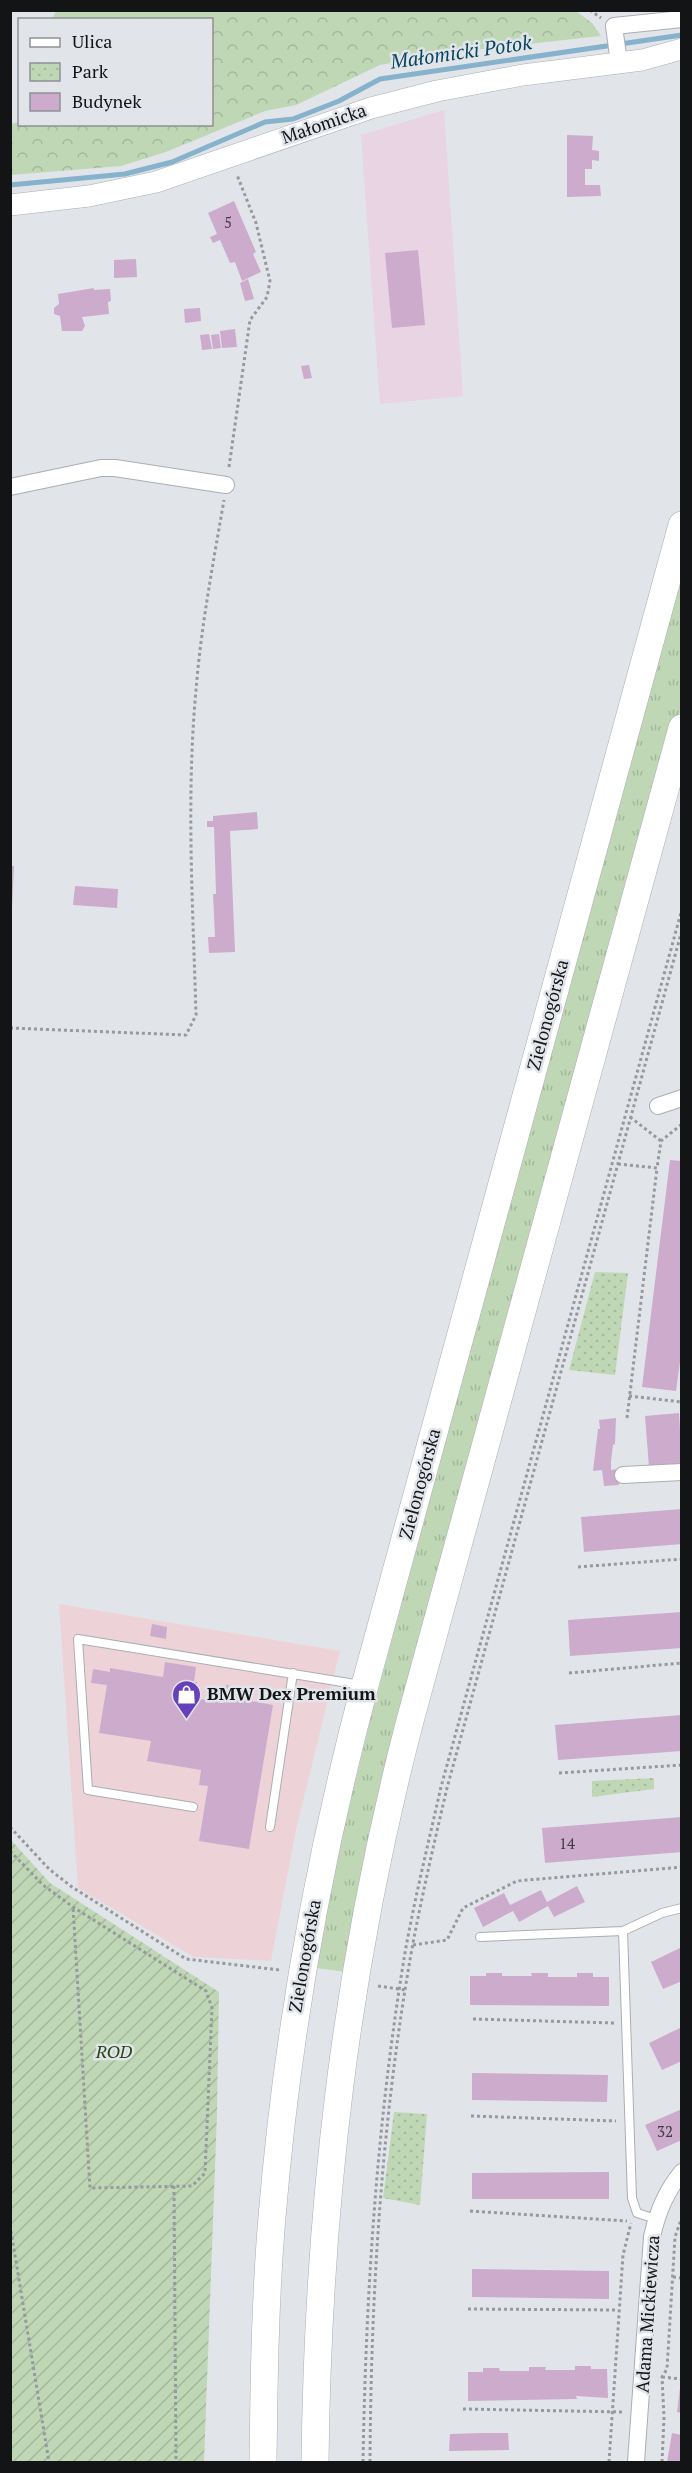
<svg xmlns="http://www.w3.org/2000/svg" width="692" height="2473" font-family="'PT Serif',serif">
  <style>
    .commercial { fill: #edd3d8 }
    .industrial { fill: #e8d4e3 }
    .grass { fill: url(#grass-tufts) }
    .forest { fill: url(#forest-crowns) }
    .park { fill: url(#park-dots) }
    .garden { fill: url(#garden-furrows) }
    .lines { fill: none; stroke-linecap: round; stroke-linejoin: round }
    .stream { stroke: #86b2cb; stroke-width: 5 }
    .building { fill: #cdabcc }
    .service-casing { stroke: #aaaeb3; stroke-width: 10 }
    .minor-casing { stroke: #aaaeb3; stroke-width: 18 }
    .tertiary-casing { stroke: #aaaeb3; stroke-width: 22 }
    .primary-casing { stroke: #aaaeb3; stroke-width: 28 }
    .path { stroke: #96999d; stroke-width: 3; stroke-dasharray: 3 3; stroke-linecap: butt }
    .service { stroke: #fff; stroke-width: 8 }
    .minor { stroke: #fff; stroke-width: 16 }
    .tertiary { stroke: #fff; stroke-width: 21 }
    .primary { stroke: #fff; stroke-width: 27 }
    .labels { text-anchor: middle; stroke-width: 5; stroke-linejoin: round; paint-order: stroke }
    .number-label { font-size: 15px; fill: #423a44 }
    .street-label { font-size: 18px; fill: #131416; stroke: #e1e5ea }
    .poi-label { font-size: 18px; font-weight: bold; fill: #131416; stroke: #e1e5ea; text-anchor: start }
    .park-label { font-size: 18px; font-style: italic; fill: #274915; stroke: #e1e5ea }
    .water-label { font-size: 20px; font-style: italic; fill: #0a455f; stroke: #e1e5ea }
  </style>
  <defs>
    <pattern id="grass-tufts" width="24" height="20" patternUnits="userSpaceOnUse" patternTransform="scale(1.5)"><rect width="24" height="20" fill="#c0d7b6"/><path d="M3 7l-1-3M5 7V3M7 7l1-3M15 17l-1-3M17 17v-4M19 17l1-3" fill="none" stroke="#a4b89c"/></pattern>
    <pattern id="forest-crowns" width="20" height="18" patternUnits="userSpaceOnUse" patternTransform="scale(1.5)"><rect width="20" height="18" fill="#c0d7b6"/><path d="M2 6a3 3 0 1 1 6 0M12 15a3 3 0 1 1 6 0" fill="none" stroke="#a4b89c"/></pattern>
    <pattern id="park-dots" width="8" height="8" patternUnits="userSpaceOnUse" patternTransform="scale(1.5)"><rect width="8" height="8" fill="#c0d7b6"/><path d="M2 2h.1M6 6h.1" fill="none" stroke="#a4b89c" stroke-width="1.8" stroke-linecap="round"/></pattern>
    <pattern id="garden-furrows" width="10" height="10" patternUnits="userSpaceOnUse" patternTransform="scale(1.5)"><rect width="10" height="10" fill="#c0d7b6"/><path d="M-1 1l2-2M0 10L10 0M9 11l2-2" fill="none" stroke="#a4b89c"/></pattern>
  </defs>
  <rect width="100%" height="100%" fill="#e1e5ea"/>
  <path class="commercial" d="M59 1604 340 1651 296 1830 271 1961 194 1957 78 1888Z"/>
  <path class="industrial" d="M444 110 463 396 380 404 361 135Z"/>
  <path class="grass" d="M681 569V707L347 1972 316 1968 336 1861 369 1725Z"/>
  <path class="forest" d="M56 11H576L592 23 601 36 455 52 380 65 296 105 265 111 166 152 121 166 11 175V124L19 122 20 124H212V20L52 19Z"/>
  <path class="park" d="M595 1272 628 1273 615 1375 569 1370Z
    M654 1778V1789L592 1797V1781Z
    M394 2112 427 2114 420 2205 383 2198Z"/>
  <path class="garden" d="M11 1840 50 1883 219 1992 217 2114 204 2462H11Z"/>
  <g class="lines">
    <path class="stream" d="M10 185 125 174 172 162 265 122 293 119 339 101 380 79 682 35"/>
  </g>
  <path class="building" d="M567 135 593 136 592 150 599 151V161L592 160V169H585V185H600L601 196 567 197Z
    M234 201 256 252 253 254 261 272 242 281 235 262 230 263 220 240 213 243 210 237 217 234 208 213Z
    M418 250 425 325 392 328 385 253Z
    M136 259 137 277 114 278V260Z
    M248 279 254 299 245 301 240 283Z
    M94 288V290L110 289 111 301 108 302 109 314 82 317 85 326 82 331H62L60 316 54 314V308L59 304 58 294Z
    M200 308 201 321 185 323 184 309Z
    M235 329 237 347 222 348 220 331Z
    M209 334 212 349 202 350 200 335Z
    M219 334 221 348 213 349 211 335Z
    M309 365 312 378 304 379 301 366Z
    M257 812 258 829 230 831 235 952 209 953 208 937H215L213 894H216L214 827H207V821H213V816Z
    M10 866H14L12 908H10Z
    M75 886 118 889 117 908 73 905Z
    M670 1160 682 1161V1347L676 1391 642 1387Z
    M679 1413 682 1465 649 1467 645 1416Z
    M616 1418 615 1444 613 1445 611 1461V1470L617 1469 619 1485 604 1486 602 1470 593 1471 598 1429H600L599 1420Z
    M682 1509V1544L584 1552 581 1517Z
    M682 1612V1648L570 1656 568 1620Z
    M152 1624 167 1627 166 1639 150 1636Z
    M165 1662 196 1667 194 1682H197L195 1698 223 1703 226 1685 242 1687 240 1699 273 1705 249 1849 199 1841 208 1786 199 1785 201 1770 147 1761 151 1741 99 1733 107 1685 91 1683 93 1669 110 1672V1668L163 1677Z
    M682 1715V1751L558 1760 555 1725Z
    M682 1817V1852L545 1863 542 1828Z
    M577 1886 585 1902 554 1917 548 1906 519 1922 513 1911 483 1927 474 1908 504 1893 510 1905 541 1890 547 1902Z
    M682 1947V1981L663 1989 651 1962Z
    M486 1973H502V1976H532L531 1973H548V1977H577V1973H593V1977H609V2006L470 2005V1976H486Z
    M682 2027V2061L662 2070 649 2043Z
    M472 2073 608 2075 607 2102 472 2100Z
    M682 2109V2140L657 2151 645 2125Z
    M609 2172V2199H472V2173Z
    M472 2269 609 2271V2299L472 2297Z
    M575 2366H591V2369H607L608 2398 576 2396 577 2399 468 2401V2372H483V2368H499L500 2371H529V2367H546L545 2370H575Z
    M680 2388 682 2389V2413L677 2412Z
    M483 2433H508L509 2450 449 2451 450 2434Z
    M672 2433 682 2435V2462H667Z"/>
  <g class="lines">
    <defs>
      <path id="service" d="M193 1807 88 1790 78 1639 361 1685
        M270 1827 293 1673
        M623 1931 662 1913 682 1908
        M480 1937 623 1931 632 2198 637 2213 656 2219"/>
      <path id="minor" d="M619 63 614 26 682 19
        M10 487 101 468H115L226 485
        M658 1106 682 1098
        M623 1475 682 1472
        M636 2462 652 2237C657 2213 666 2191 682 2172"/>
      <path id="tertiary" d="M10 205 89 196 156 182 371 108 437 91 523 75 642 60 682 49"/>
      <path id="primary" d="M263 2462C264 2381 265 2299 272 2217 287 2037 318 1860 365 1685L682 525
        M315 2462C318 2207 346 1964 411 1717L682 728"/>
    </defs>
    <use href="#service" class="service-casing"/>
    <use href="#minor" class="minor-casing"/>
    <use href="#tertiary" class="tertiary-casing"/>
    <use href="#primary" class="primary-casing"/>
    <path class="path" d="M590 10 601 18
      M229 467 250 320 267 297 270 281 256 223 237 175
      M10 1028 186 1035 196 1015C193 907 186 798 196 690 201 627 213 564 224 500
      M630 1117 661 1141
      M618 1164 657 1168 661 1141 682 1124
      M629 1396 682 1402
      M627 1418 657 1168
      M578 1567 682 1559
      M569 1673 682 1663
      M559 1773 682 1765
      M10 1827 49 1869 72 1887 186 1959 280 1970
      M10 1851 43 1885 73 1907 206 1991 212 2008 205 2173 192 2186 90 2188 73 1907
      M413 1945 447 1940 463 1908 517 1881 682 1867
      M378 1986 406 1990
      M473 2019 614 2023
      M471 2116 616 2121
      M174 2186 176 2462
      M470 2211 627 2221
      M10 2225 49 2462
      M673 2277 682 2278
      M468 2309 618 2310
      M662 2377 682 2379
      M463 2409 623 2412
      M363 2462C366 2290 377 2118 406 1947 416 1893 429 1840 441 1787L682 909
      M370 2462C371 2289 382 2114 413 1943 423 1891 435 1839 447 1788L682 930
      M609 2462 623 2255 631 2223
      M662 2462 664 2418 662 2377 667 2369 675 2237 682 2217"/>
    <use href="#service" class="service"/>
    <use href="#minor" class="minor"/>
    <use href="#tertiary" class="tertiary"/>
    <use href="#primary" class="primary"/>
  </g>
  <defs>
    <symbol id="shop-pin" viewBox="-11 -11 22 30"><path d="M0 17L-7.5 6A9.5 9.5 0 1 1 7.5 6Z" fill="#6641b9" stroke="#e1e5ea"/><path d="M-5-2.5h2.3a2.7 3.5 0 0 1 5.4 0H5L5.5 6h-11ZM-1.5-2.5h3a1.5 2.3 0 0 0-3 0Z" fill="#fff"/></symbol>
  </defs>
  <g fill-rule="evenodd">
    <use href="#shop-pin" x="170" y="1678" width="33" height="45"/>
  </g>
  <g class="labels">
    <g class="number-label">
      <text x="228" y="228">5</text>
      <text x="567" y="1849">14</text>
      <text x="665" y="2137">32</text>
    </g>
    <g class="street-label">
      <text transform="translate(324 124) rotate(-19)" y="6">Małomicka</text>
      <text transform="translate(548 1015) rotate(-75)" y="6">Zielonogórska</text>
      <text transform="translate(420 1484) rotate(-75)" y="6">Zielonogórska</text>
      <text transform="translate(305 1956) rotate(-80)" y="6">Zielonogórska</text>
      <text transform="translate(648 2314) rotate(-86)" y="6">Adama Mickiewicza</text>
    </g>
    <g class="poi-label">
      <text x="207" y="1700">BMW Dex Premium</text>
    </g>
    <g class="park-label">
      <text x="114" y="2058">ROD</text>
    </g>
    <g class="water-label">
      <text transform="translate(461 52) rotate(-8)" y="7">Małomicki Potok</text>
    </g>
  </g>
  <rect width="692" height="2473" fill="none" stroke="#131416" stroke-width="24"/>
  <rect x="18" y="18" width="195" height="108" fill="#e1e5ea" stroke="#8f9195" stroke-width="1.5"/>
  <rect x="30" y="38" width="30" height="9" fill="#ffffff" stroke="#8f9195" stroke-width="1.5"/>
  <text x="72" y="48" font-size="18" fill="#131416">Ulica</text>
  <rect x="30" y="63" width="30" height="18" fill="url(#park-dots)" stroke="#8f9195" stroke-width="1.5"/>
  <text x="72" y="78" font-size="18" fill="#131416">Park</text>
  <rect x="30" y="93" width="30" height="18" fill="#cdabcc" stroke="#8f9195" stroke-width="1.5"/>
  <text x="72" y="108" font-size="18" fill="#131416">Budynek</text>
</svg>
